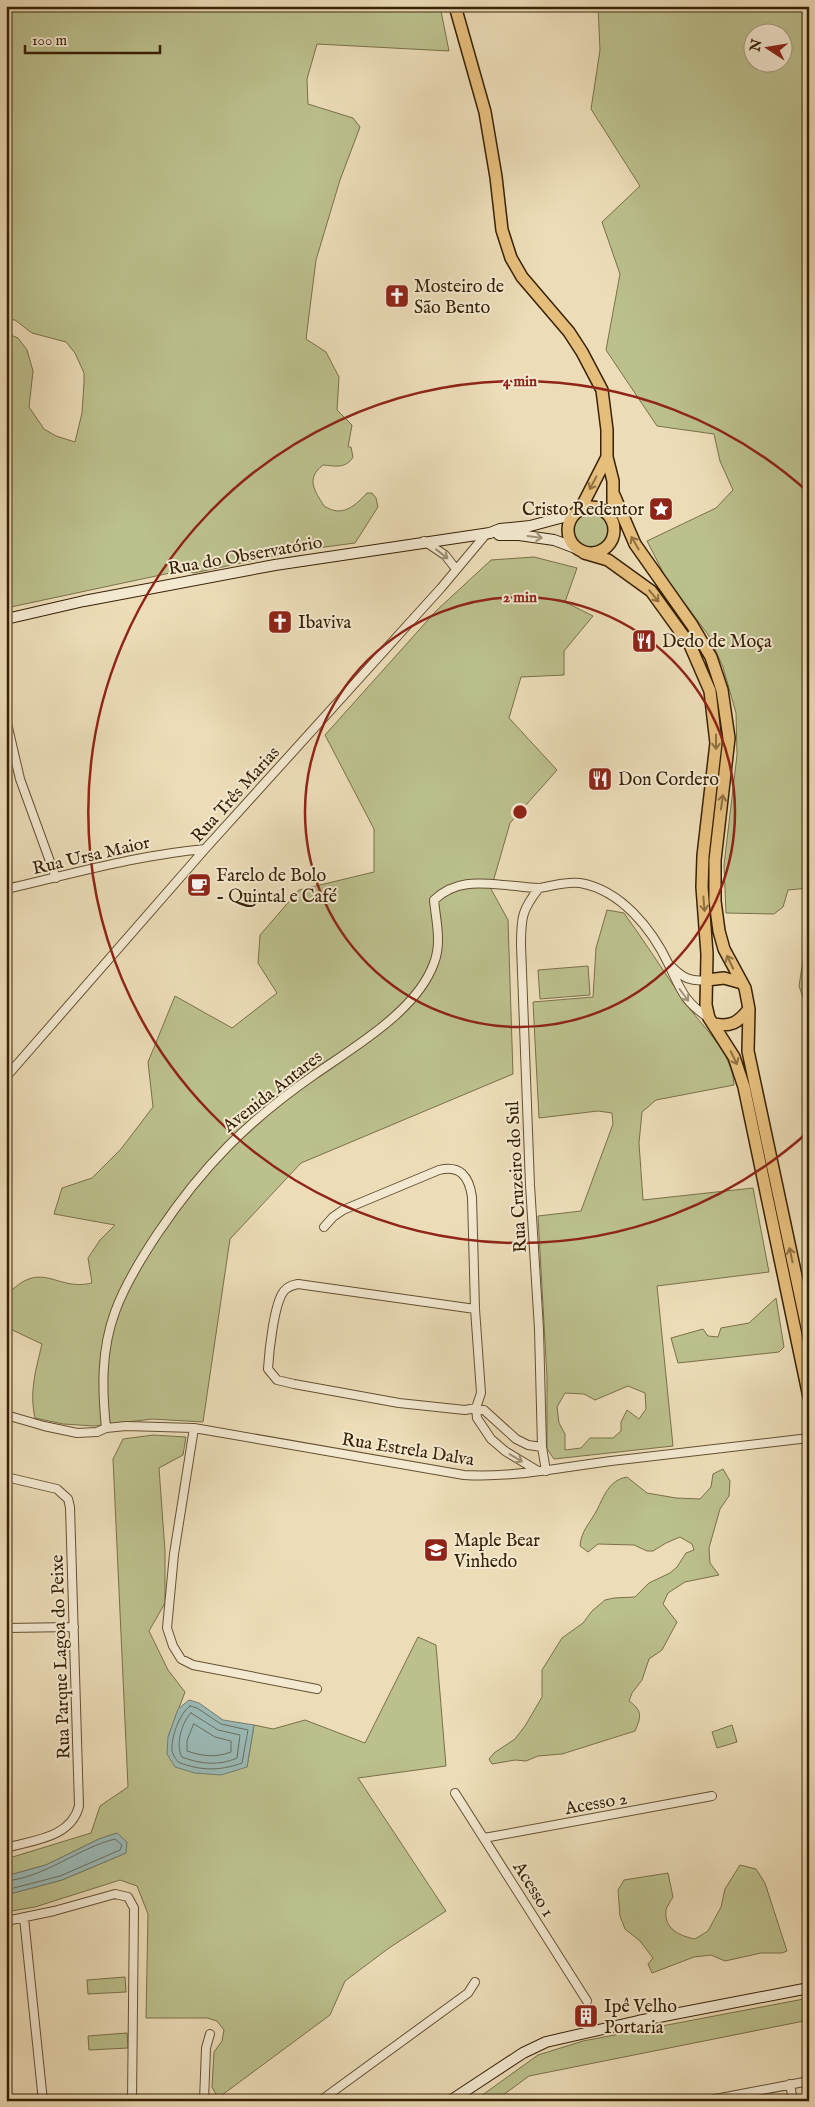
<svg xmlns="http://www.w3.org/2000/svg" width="815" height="2107" font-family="'IM FELL English',serif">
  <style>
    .green { fill: #bbc08d; stroke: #7a7049; fill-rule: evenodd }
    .water { fill: #9bbab7; stroke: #737d70 }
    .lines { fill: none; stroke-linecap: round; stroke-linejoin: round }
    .shore { stroke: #6a6e5e; stroke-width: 1 }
    .street-casing { stroke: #655032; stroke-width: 10 }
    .secondary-casing { stroke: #382105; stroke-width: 12 }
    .primary-casing { stroke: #382105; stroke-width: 14 }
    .street { stroke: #f3e9d1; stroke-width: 8 }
    .secondary { stroke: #f3e9d1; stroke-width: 10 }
    .primary { stroke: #e6be7c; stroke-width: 11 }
    .oneway { stroke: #8f7040 }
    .oneway2 { stroke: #9f8f75 }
    .ring { fill: none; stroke: #8f2418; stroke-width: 2.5 }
    .labels { text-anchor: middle; stroke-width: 4; stroke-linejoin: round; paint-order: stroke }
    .poi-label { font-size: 18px; fill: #382105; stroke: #f3e9d1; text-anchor: start }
    .street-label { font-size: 18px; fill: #382105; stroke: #f3e9d1 }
    .centre { fill: #8f2418; stroke: #f3e9d1; stroke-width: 2.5 }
    .ring-label { font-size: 15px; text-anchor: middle; font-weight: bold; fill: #8f2418; stroke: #f3e9d1; stroke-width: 4; stroke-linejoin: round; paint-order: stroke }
  </style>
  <rect width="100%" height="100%" fill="#ecddb8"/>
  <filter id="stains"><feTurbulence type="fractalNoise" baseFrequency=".004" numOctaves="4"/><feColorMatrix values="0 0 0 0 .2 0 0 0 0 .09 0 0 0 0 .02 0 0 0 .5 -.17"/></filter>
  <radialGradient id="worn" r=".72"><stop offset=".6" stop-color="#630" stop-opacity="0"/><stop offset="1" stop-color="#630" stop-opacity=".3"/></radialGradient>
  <path class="green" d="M6 6H440L449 51 317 44 307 79 308 104 353 118 360 127 340 180 316 260 306 339 326 352 339 377 337 410 352 425 348 447H351L353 457C346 469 335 466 323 465 305 479 315 491 324 506 342 518 355 506 367 493H372L376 498 378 507 355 543 302 550 194 573 190 572 170 573 6 608V333L18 338 27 350 33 371 29 407 44 429 56 436 75 442 82 413 84 382V373L75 353 66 342 32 333 15 320 6 319Z
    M598 6H809V888L788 890 783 907 774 914 726 913 724 865 737 755 736 713 723 667 709 636 666 578 647 541 716 508 733 490 720 461 714 434 657 426 606 350 620 274 602 222 640 186 591 109 600 50ZM752 32H782V62H752Z
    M573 531a18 18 0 1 1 36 0a18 18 0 1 1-36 0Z
    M534 557 577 568 565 602 593 616 564 651V675L521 677 509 718 557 770 510 823 491 889 508 920 513 1074 301 1163 230 1239 203 1422 152 1419 94 1426 63 1424 35 1418C29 1392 36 1369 42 1344L6 1327V1296C42 1257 55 1292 92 1283L88 1258 100 1240 115 1225 54 1214 62 1188 92 1178 121 1149 153 1107 148 1062 175 996 232 1028 277 993 258 963 260 935 299 890 374 872V829L325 735 436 611 491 560Z
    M607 910 624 913C645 942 664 972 684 1001 702 1027 732 1051 734 1085L656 1100 642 1112 639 1143 643 1200 753 1188 769 1272 657 1286 673 1446 554 1459 547 1449V1377L538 1216 581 1211 613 1124 612 1113 598 1111 539 1118 533 1002 593 997 596 948ZM628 1386 645 1393 646 1409 639 1419 627 1410 621 1422V1431L613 1438H590L581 1448 565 1450V1434L559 1423 557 1407 565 1393 584 1394 595 1400Z
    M809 922V1015L799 986Z
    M588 966 590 995 540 999 538 970Z
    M776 1298 784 1347 779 1352 678 1363 671 1338 703 1329 708 1336 718 1337 721 1328 749 1323Z
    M153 1435 186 1437 183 1455 159 1468 165 1551V1603L149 1631 168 1670 185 1692 168 1737 247 1767 254 1725 273 1729 305 1720 365 1743 418 1637 436 1645 446 1766 358 1778 446 1911 389 1948 345 1981 330 2015 218 2098 212 2087 214 2052 222 2041 224 2030 217 2021 207 2018H146L148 1914 137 1886 120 1880 35 1907 6 1912V1895L62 1880 126 1853 117 1833 99 1839 46 1865 6 1876V1859L91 1833 100 1806 128 1787 113 1459 123 1439Z
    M723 1469 730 1481 729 1496 720 1509 709 1548 710 1563 719 1575 685 1582 668 1593 663 1604 677 1622 662 1650 649 1659 642 1680 632 1693 629 1701C643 1711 641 1717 635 1731L562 1754 538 1756 526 1761 515 1760 492 1764 489 1759 494 1753 515 1739 525 1726 542 1697V1670L562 1638 583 1623 592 1611 605 1600 614 1598 635 1597 649 1583 670 1573 677 1567 686 1553 694 1550 692 1544 680 1537 666 1543 653 1551H647L634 1545 598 1544 588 1552 580 1546C581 1531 590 1523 597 1510 604 1496 609 1480 627 1477L647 1493 676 1498 700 1499 711 1487 713 1474Z
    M732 1725 737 1742 717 1748 712 1732Z
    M740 1865 756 1869 765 1883 787 1951 782 1953H761L725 1961 711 1955 694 1957 652 1973 648 1964 653 1958 640 1941 625 1929 620 1916 618 1890 624 1880 668 1873 673 1897C671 1901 666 1907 666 1911 664 1929 680 1936 695 1939L708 1931 721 1907 725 1889Z
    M125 1977 126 1992 88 1994 87 1980Z
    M809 1998V2020L529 2076 495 2101H474L538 2055 583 2041Z
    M127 2033 128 2048 89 2050 88 2036Z"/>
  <path class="water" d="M189 1700 199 1703 223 1720 254 1725 247 1767 221 1775 195 1773 175 1767 167 1754 168 1737 178 1709Z
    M117 1833 127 1842 126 1853 62 1880 6 1895V1876L46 1865 99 1839Z"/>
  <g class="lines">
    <path class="shore" d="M190 1706 197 1708 221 1724 248 1730 242 1763C220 1771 200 1771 178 1762 176 1759 173 1755 172 1751 171 1737 179 1714 190 1706Z
      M191 1713 218 1730 240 1735 237 1758C219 1766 200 1764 182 1757 175 1746 182 1721 191 1713Z
      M194 1724 215 1737 231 1741V1752C216 1758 201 1756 187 1751V1741Z
      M6 1881C46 1877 78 1848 115 1839L122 1845 120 1850 60 1876 6 1890"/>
    <defs>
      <path id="street" d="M424 541 445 555 456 569
        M6 719 20 779 56 878
        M539 888C522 910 521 917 521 945L530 1185 539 1329 542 1447 546 1471
        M6 889C72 874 138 855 205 849
        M672 967C683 978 691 982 707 980
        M6 1077 205 849 441 588 487 533
        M324 1227 333 1217 343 1210 439 1170C460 1165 469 1176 472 1197L475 1309 481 1393 476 1408 477 1418 491 1439 505 1451 538 1471
        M475 1309 298 1284C293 1285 288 1286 284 1291 274 1303 269 1352 268 1369L277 1380 294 1384 399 1403 465 1410 476 1408 484 1410 516 1439 528 1445 542 1447
        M6 1415 44 1426 77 1433 97 1432 106 1428 126 1426 194 1428 464 1475C514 1478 562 1467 611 1461 677 1453 743 1446 809 1438
        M106 1428C102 1389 101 1350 115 1312 125 1284 142 1257 158 1233 203 1166 248 1121 314 1075 354 1047 417 1011 434 963 442 943 436 921 434 900 458 877 486 884 516 886 524 887 532 888 539 888 554 886 565 881 580 883 621 890 652 929 669 965 681 990 684 1002 709 1018
        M194 1428 174 1554 167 1628 173 1646 181 1659 193 1665 317 1689
        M6 1477 57 1489 68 1499 70 1507 79 1806C71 1838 33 1840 6 1848
        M6 1628 74 1627
        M455 1793 587 2001
        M484 1838 712 1796
        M24 1918 43 2101
        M6 1921 54 1911 115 1894 128 1897 134 1908 132 2101
        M790 2084 793 2101
        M204 2101 206 2048 210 2034
        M320 2101 468 1993 475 1982
        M705 2101 809 2081"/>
      <path id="secondary" d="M499 535H519L554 540 578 549
        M6 619 84 601 275 565 490 533 500 529 530 526 575 514
        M450 2101 523 2053 546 2042 638 2021 809 1988"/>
      <path id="primary" d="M455 6 485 112 496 177 502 230 511 258 522 277 569 332 582 352 602 390 607 430V457L580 510
        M607 457 613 481V502
        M614 495 635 544 692 625 711 657 722 690 729 738 715 860V901L719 931 724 949 745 988 749 1009 748 1051 809 1337
        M568 530a23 23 0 1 1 46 0a23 23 0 1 1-46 0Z
        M584 553 608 560 651 591 690 645 710 691 716 743 703 856 702 887 707 954 706 1005 709 1018 734 1057 744 1087 809 1397
        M707 980 724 978 742 983
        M713 1024C731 1027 738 1023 749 1009"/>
    </defs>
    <use href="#street" class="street-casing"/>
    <use href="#secondary" class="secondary-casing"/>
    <use href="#primary" class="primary-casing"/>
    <use href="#street" class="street"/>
    <use href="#secondary" class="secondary"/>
    <use href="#primary" class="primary"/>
  </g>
  <defs><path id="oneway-shaft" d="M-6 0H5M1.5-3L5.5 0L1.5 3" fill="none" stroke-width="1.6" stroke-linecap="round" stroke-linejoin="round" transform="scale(1.25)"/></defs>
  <g class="oneway">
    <use href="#oneway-shaft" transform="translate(593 483) rotate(118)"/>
    <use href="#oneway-shaft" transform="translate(635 543) rotate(-120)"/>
    <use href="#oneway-shaft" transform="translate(654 596) rotate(50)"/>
    <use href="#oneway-shaft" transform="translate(716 742) rotate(90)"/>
    <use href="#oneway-shaft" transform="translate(722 802) rotate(-82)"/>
    <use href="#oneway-shaft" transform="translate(704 904) rotate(85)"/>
    <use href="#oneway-shaft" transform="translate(730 962) rotate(-115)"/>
    <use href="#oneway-shaft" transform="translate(734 1058) rotate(64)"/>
    <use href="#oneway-shaft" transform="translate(791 1255) rotate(-102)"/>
  </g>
  <g class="oneway2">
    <use href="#oneway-shaft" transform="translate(535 537) rotate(8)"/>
    <use href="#oneway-shaft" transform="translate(442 554) rotate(38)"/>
    <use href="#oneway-shaft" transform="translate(684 995) rotate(53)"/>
    <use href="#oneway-shaft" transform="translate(516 1458) rotate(31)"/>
  </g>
  <g class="ring">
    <circle cx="520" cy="812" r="215"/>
    <path d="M808 1132A431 431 0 1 1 808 492"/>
  </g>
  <defs>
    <symbol id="church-square" viewBox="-11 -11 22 22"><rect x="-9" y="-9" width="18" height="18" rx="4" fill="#8f2418" stroke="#f3e9d1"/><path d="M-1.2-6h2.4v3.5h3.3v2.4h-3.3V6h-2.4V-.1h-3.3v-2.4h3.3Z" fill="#fff"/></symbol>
    <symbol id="sight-square" viewBox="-11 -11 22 22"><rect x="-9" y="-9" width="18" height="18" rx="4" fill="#8f2418" stroke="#f3e9d1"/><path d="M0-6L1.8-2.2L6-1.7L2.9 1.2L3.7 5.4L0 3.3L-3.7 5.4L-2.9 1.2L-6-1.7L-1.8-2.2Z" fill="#fff"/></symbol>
    <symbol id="restaurant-square" viewBox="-11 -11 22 22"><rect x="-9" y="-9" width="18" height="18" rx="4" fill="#8f2418" stroke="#f3e9d1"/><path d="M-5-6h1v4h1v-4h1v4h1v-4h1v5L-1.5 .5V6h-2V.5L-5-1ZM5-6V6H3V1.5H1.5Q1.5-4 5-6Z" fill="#fff"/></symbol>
    <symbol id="cafe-square" viewBox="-11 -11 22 22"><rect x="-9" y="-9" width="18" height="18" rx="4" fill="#8f2418" stroke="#f3e9d1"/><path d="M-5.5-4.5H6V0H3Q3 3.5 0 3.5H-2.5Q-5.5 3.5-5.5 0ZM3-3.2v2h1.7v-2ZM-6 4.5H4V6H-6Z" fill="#fff"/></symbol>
    <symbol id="school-square" viewBox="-11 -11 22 22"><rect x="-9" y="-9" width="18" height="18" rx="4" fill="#8f2418" stroke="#f3e9d1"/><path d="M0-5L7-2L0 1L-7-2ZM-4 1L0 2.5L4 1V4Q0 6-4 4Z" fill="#fff"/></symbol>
    <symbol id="building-square" viewBox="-11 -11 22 22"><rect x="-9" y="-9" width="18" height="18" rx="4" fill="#8f2418" stroke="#f3e9d1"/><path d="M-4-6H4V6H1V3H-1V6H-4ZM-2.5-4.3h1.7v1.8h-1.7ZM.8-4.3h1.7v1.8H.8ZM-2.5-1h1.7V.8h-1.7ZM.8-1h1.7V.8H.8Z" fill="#fff"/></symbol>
  </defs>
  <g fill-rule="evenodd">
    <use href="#church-square" x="383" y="282" width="28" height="28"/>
    <use href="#sight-square" x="647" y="495" width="28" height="28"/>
    <use href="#church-square" x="266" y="608" width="28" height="28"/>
    <use href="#restaurant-square" x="630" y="627" width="28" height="28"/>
    <use href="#restaurant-square" x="586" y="765" width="28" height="28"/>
    <use href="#cafe-square" x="185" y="871" width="28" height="28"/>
    <use href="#school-square" x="422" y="1536" width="28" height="28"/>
    <use href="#building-square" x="572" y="2002" width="28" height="28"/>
  </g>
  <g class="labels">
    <g class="poi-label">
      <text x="414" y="292">Mosteiro de<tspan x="414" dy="21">São Bento</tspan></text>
      <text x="644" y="515" text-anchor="end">Cristo Redentor</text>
      <text x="298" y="628">Ibaviva</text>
      <text x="662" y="647">Dedo de Moça</text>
      <text x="618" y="785">Don Cordero</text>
      <text x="216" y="881">Farelo de Bolo<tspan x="216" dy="21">- Quintal e Café</tspan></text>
      <text x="454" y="1546">Maple Bear<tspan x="454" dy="21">Vinhedo</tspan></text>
      <text x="604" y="2012">Ipê Velho<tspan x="604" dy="21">Portaria</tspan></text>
    </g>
    <g class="street-label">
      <text transform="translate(245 555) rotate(-10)" y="6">Rua do Observatório</text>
      <text transform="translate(235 794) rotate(-48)" y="6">Rua Três Marias</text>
      <text transform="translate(91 855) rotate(-13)" y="6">Rua Ursa Maior</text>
      <text transform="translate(272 1091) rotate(-38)" y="6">Avenida Antares</text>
      <text transform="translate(516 1177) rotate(-93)" y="6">Rua Cruzeiro do Sul</text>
      <text transform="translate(408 1449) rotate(9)" y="6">Rua Estrela Dalva</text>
      <text transform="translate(60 1657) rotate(-92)" y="6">Rua Parque Lagoa do Peixe</text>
      <text transform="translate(596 1803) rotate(-10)" y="6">Acesso 2</text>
      <text transform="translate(534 1889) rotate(58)" y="6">Acesso 1</text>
    </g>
  </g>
  <circle cx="520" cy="812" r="8" class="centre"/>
  <g class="ring-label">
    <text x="520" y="386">4 min</text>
    <text x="520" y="602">2 min</text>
  </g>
  <rect width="815" height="2107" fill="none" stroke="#ecddb8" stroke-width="25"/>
  <rect x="8" y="8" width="800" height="2092" fill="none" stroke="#382105" stroke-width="2.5"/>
  <rect x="12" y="12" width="790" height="2082" fill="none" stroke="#382105"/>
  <g transform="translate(768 48) rotate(282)"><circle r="24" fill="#f3e9d1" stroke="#a8997f"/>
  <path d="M0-4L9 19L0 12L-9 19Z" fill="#8f2418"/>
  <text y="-8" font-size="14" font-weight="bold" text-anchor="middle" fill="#382105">N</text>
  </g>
  <path d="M25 45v8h135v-8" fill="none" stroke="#382105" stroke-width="2.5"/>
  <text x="32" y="45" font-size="15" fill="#382105" stroke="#f3e9d1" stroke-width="4" paint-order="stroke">100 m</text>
  <rect width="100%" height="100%" filter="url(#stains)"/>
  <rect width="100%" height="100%" fill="url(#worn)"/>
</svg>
